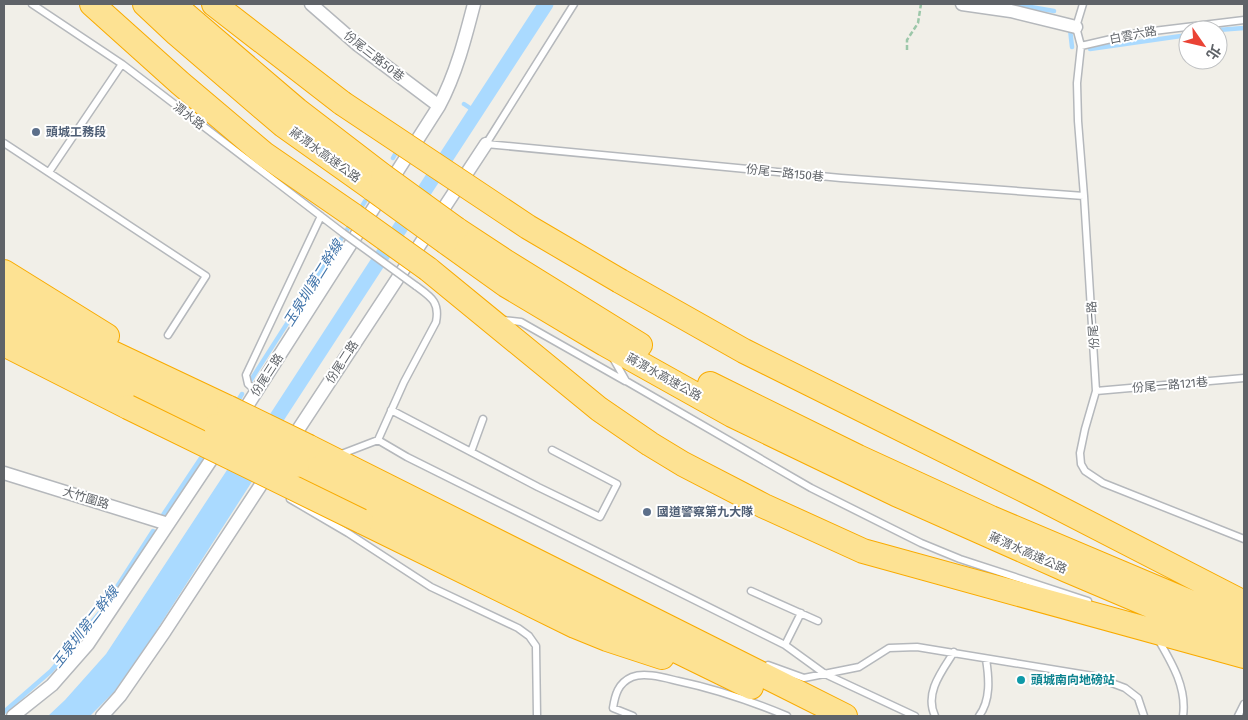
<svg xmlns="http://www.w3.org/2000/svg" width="1248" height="720" font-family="'Fira Sans','Noto Sans TC',sans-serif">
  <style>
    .water { fill: #aadaff }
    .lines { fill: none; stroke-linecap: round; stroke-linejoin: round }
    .stream { stroke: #aadaff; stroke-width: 4.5 }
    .canal { stroke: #aadaff; stroke-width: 15 }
    .service-casing { stroke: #b5b8bc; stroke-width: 9 }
    .minor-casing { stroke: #b5b8bc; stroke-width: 15 }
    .motorway-casing { stroke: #f9ab00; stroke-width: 26 }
    .path { stroke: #9cc7a9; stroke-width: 2.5; stroke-dasharray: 5 2.5; stroke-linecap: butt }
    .service { stroke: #fff; stroke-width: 6 }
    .minor { stroke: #fff; stroke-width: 12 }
    .motorway { stroke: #fde293; stroke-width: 24 }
    .service-bridge-casing { stroke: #b5b8bc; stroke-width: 9; stroke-linecap: butt }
    .motorway-bridge-casing { stroke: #f9ab00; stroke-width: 26; stroke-linecap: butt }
    .service-bridge { stroke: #fff; stroke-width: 6 }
    .motorway-bridge { stroke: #fde293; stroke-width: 24 }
    .service-dot { fill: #5c6f8a; stroke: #fff; stroke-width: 2 }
    .culture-dot { fill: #0f9aa8; stroke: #fff; stroke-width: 2 }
    .labels { text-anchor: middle; stroke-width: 4; stroke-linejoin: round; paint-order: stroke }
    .street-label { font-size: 12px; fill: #5f6368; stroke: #fff }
    .service-label { font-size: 12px; font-weight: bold; fill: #4e5e75; stroke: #fff; text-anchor: start }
    .culture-label { font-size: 12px; font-weight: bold; fill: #0d838f; stroke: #fff; text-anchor: start }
    .water-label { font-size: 14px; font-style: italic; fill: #4174aa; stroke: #fff }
  </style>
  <rect width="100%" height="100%" fill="#f1efe8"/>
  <path class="water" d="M229 467 253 480 151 639 114 692 90 716H48L65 700 106 654Z"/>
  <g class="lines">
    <path class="stream" d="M1019 5 1054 11
      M1067 28 1070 29 1072 47
      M1218 30 1244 28
      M1090 49 1188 35
      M464 104 476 112
      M393 158 398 149
      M359 211 369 195
      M249 383 352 222
      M236 404 242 394
      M163 515 205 452
      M4 712 51 671 102 610 153 531"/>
    <path class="canal" d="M266 434 546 4"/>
    <defs>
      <path id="service" d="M32 4 122 64 343 233
        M574 4 486 144 841 178 1084 196
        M1083 4 1076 27 1081 46 1077 83 1078 121 1084 196 1096 391 1085 429 1080 453 1081 464 1085 471 1103 483 1244 539
        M1081 46 1137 33 1244 20
        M4 143 206 276 168 335
        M49 172 122 64
        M503 320 521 322 625 381
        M613 358 626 381 811 488 921 543 960 559 1088 601
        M1096 391 1244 378
        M257 392 248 384 246 375 321 216
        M391 410 538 487 600 517 617 484 552 450
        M378 440 404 382 436 322C440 302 431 297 416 286
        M471 452 483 419
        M339 455 378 440 407 457 785 645 825 674 915 716
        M290 499 348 533 431 587 518 628 529 636 536 646 537 716
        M751 591 818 621
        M1158 639C1172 663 1187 688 1183 716
        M785 645 801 613
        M768 665 804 678 859 667 889 648 917 647 1093 676 1125 688 1138 698 1144 716
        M633 716 613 708C615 695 618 683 632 677 645 672 665 678 678 681 716 689 751 701 787 716
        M935 716C924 693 942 671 954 652
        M979 716C991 700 989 678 986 659
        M1238 716 1244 704"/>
      <path id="minor" d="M311 4 358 45 439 106
        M962 4 1011 11 1076 27
        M240 417 439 106C456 74 465 39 474 4
        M290 442 486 144
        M4 473 168 524
        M13 716 52 685 88 644 219 448
        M102 716 120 696 165 631 270 471"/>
      <path id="motorway" d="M92 4 180 83 264 154 354 216
        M145 4 177 34 283 125 373 189
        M173 4 297 110 383 176
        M214 4 342 103
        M456 229 506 262 640 345
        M446 242 506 285 605 344 732 415 896 494 1067 570 1232 640
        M428 269 599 409 650 444 683 464 764 506 863 551 1244 656
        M4 272 107 336
        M620 281 744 351 1036 496 1244 603
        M4 299 49 323 229 408
        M4 323 216 426
        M4 344 128 407
        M710 384 858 457 991 518 1244 625
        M309 447 845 716
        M297 465 751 687
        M361 521 575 626 607 639 662 657"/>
    </defs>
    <use href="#service" class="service-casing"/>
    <use href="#minor" class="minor-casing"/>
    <use href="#motorway" class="motorway-casing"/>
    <path class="path" d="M907 50V40L918 23 921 4"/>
    <use href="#service" class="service"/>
    <use href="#minor" class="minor"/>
    <use href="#motorway" class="motorway"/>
    <defs>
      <path id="service-bridge" d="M343 233 416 286"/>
      <path id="motorway-bridge" d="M342 103 528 227 620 281
        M383 176 456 229
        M373 189 446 242
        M354 216 428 269
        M128 407 361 521
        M229 408 309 447
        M216 426 297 465"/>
    </defs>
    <use href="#service-bridge" class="service-bridge-casing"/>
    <use href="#motorway-bridge" class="motorway-bridge-casing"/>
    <use href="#service-bridge" class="service-bridge"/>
    <use href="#motorway-bridge" class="motorway-bridge"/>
  </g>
  <g class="service-dot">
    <circle cx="36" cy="132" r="5"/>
    <circle cx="647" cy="512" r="5"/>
  </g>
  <circle class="culture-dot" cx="1021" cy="680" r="5"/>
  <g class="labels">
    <g class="street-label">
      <text transform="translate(1133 35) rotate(-11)" y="4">白雲六路</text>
      <text transform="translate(374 56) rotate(38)" y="4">份尾三路50巷</text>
      <text transform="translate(189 116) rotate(38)" y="4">渭水路</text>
      <text transform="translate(325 155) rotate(36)" y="4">蔣渭水高速公路</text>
      <text transform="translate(785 173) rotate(6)" y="4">份尾一路150巷</text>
      <text transform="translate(1093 325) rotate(-94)" y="4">份尾一路</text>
      <text transform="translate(342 362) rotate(-57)" y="4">份尾二路</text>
      <text transform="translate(267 375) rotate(-57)" y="4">份尾三路</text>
      <text transform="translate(664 377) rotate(29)" y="4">蔣渭水高速公路</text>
      <text transform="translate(1170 385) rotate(-5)" y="4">份尾一路121巷</text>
      <text transform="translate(86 498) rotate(17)" y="4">大竹圍路</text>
      <text transform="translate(1028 553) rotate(24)" y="4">蔣渭水高速公路</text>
    </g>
    <g class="service-label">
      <text x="46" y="136">頭城工務段</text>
      <text x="657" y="516">國道警察第九大隊</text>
    </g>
    <g class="culture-label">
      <text x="1031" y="684">頭城南向地磅站</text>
    </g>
    <g class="water-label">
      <text transform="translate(313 283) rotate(-58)" y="5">玉泉圳第二幹線</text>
      <text transform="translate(85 627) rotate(-52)" y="5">玉泉圳第二幹線</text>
    </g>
  </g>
  <rect width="1248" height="720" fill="none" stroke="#5f6368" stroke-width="10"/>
  <g transform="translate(1203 45) rotate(124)"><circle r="24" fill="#ffffff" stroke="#bfc1c3"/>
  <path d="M0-4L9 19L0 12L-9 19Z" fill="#ea4335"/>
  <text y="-8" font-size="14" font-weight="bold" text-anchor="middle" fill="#5f6368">北</text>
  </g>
</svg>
